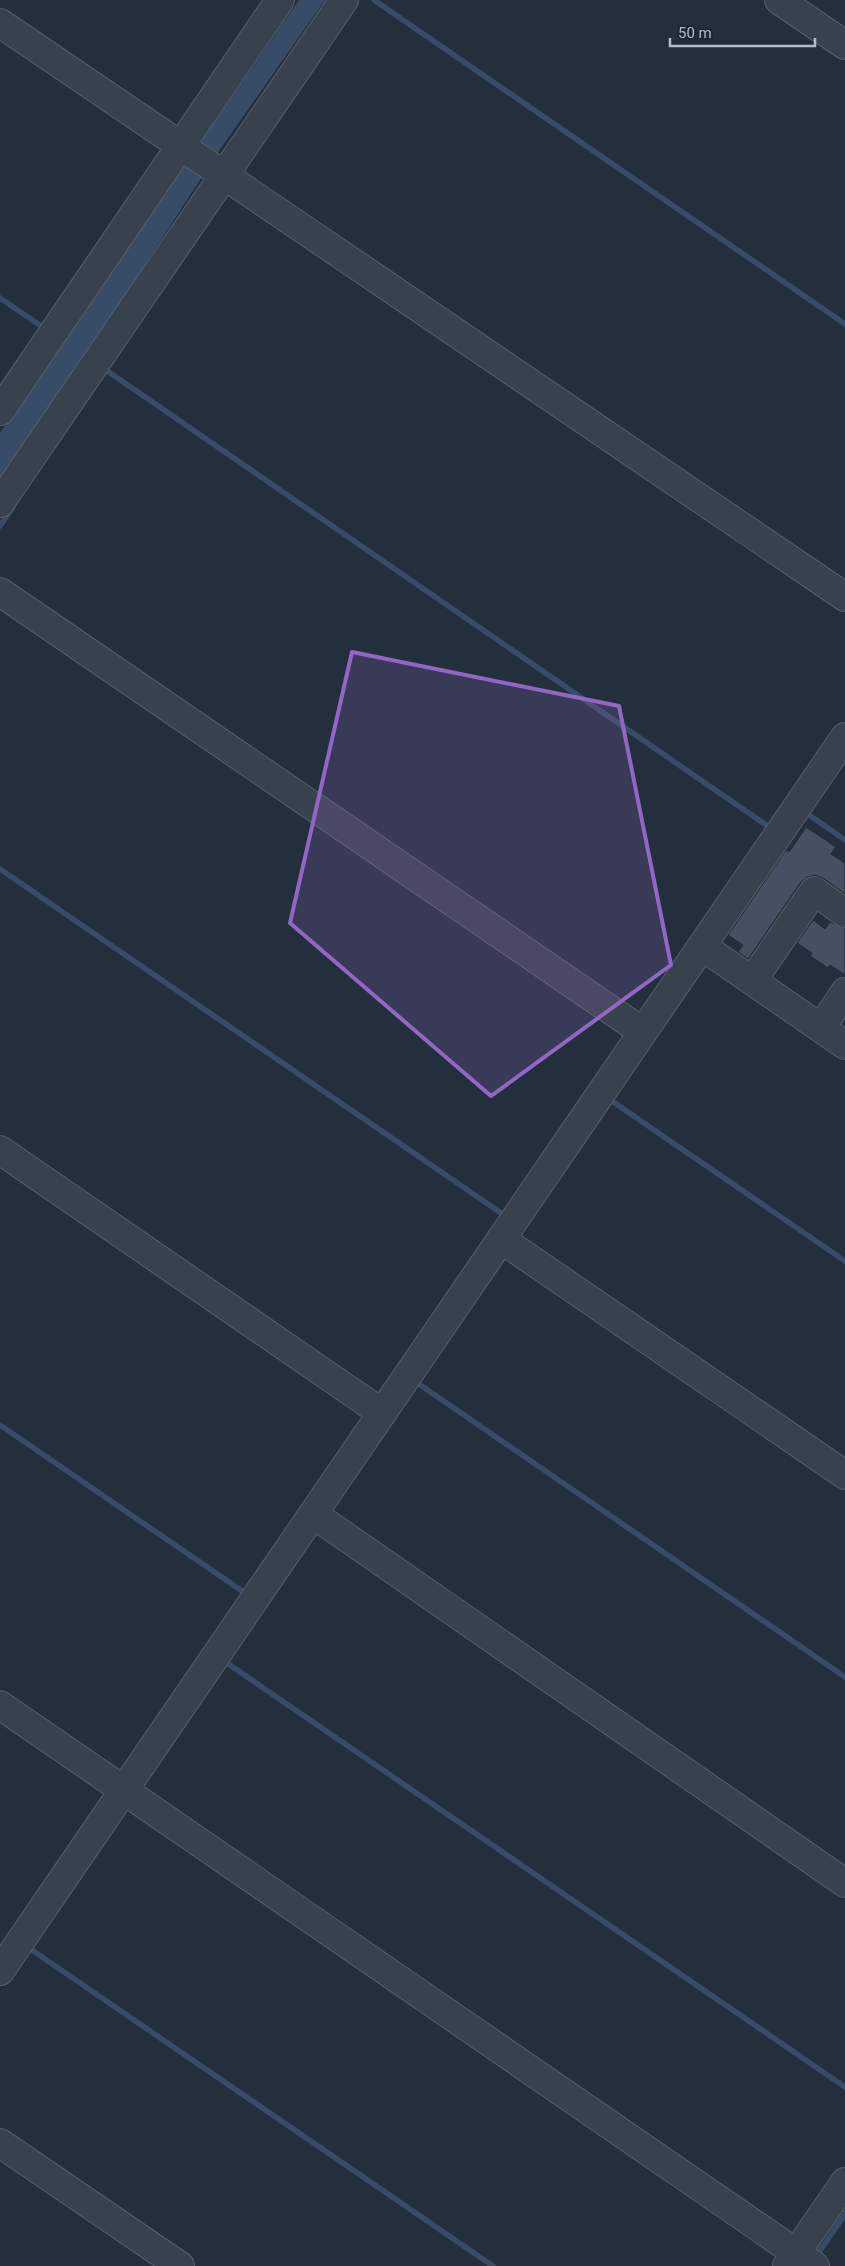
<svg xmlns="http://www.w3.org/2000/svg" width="845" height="2266" font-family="Roboto,sans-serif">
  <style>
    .water { fill: #394c67 }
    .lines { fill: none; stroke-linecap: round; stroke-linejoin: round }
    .stream { stroke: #394c67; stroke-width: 5.5 }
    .building { fill: #455162; stroke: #1f2835 }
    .minor-casing { stroke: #565f6c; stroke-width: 30 }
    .minor { stroke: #38414e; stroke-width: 28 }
    .marked { fill: #9266c3; fill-opacity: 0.2; stroke: #9266c3; stroke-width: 4; stroke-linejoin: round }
  </style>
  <rect width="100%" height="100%" fill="#242f3e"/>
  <path class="water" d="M299 0H325L216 155 86 356 0 480V433L182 164 201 142Z"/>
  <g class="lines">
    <path class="stream" d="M374 0 845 324
      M0 298 41 326
      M103 368 769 827
      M0 526 13 507
      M805 812 845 840
      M0 869 501 1213
      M609 1099 845 1261
      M416 1382 845 1677
      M0 1425 245 1593
      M224 1661 845 2087
      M29 1948 493 2266
      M815 2258 845 2214"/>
  </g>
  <path class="building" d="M806 827 836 847 831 854 845 863V894L823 878 815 875 807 877 801 882 748 959 738 952 743 945 728 935 786 850 789 852Z
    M813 920 825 929 830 922 845 928V975L830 965 828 968 810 956 812 953 797 943Z"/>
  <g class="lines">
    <defs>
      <path id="minor" d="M779 0 845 45
        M0 23 845 597
        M0 411 280 0
        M0 503 344 0
        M0 592 643 1032
        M702 946 845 1045
        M752 981 814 891 845 913
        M821 1028 845 992
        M0 1150 382 1413
        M501 1239 845 1475
        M313 1514 845 1883
        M0 1705 815 2266
        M0 1971 845 737
        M0 2143 180 2266
        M787 2266 845 2182"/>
    </defs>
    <use href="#minor" class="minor-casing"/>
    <use href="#minor" class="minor"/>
  </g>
  <path class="marked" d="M352 652 619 706 671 965 491 1096 290 923Z"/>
  <path d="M670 38v8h145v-8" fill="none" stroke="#b4bcc9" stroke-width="2.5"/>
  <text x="678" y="38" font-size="15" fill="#b4bcc9" stroke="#1d2633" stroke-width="4" paint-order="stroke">50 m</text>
</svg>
